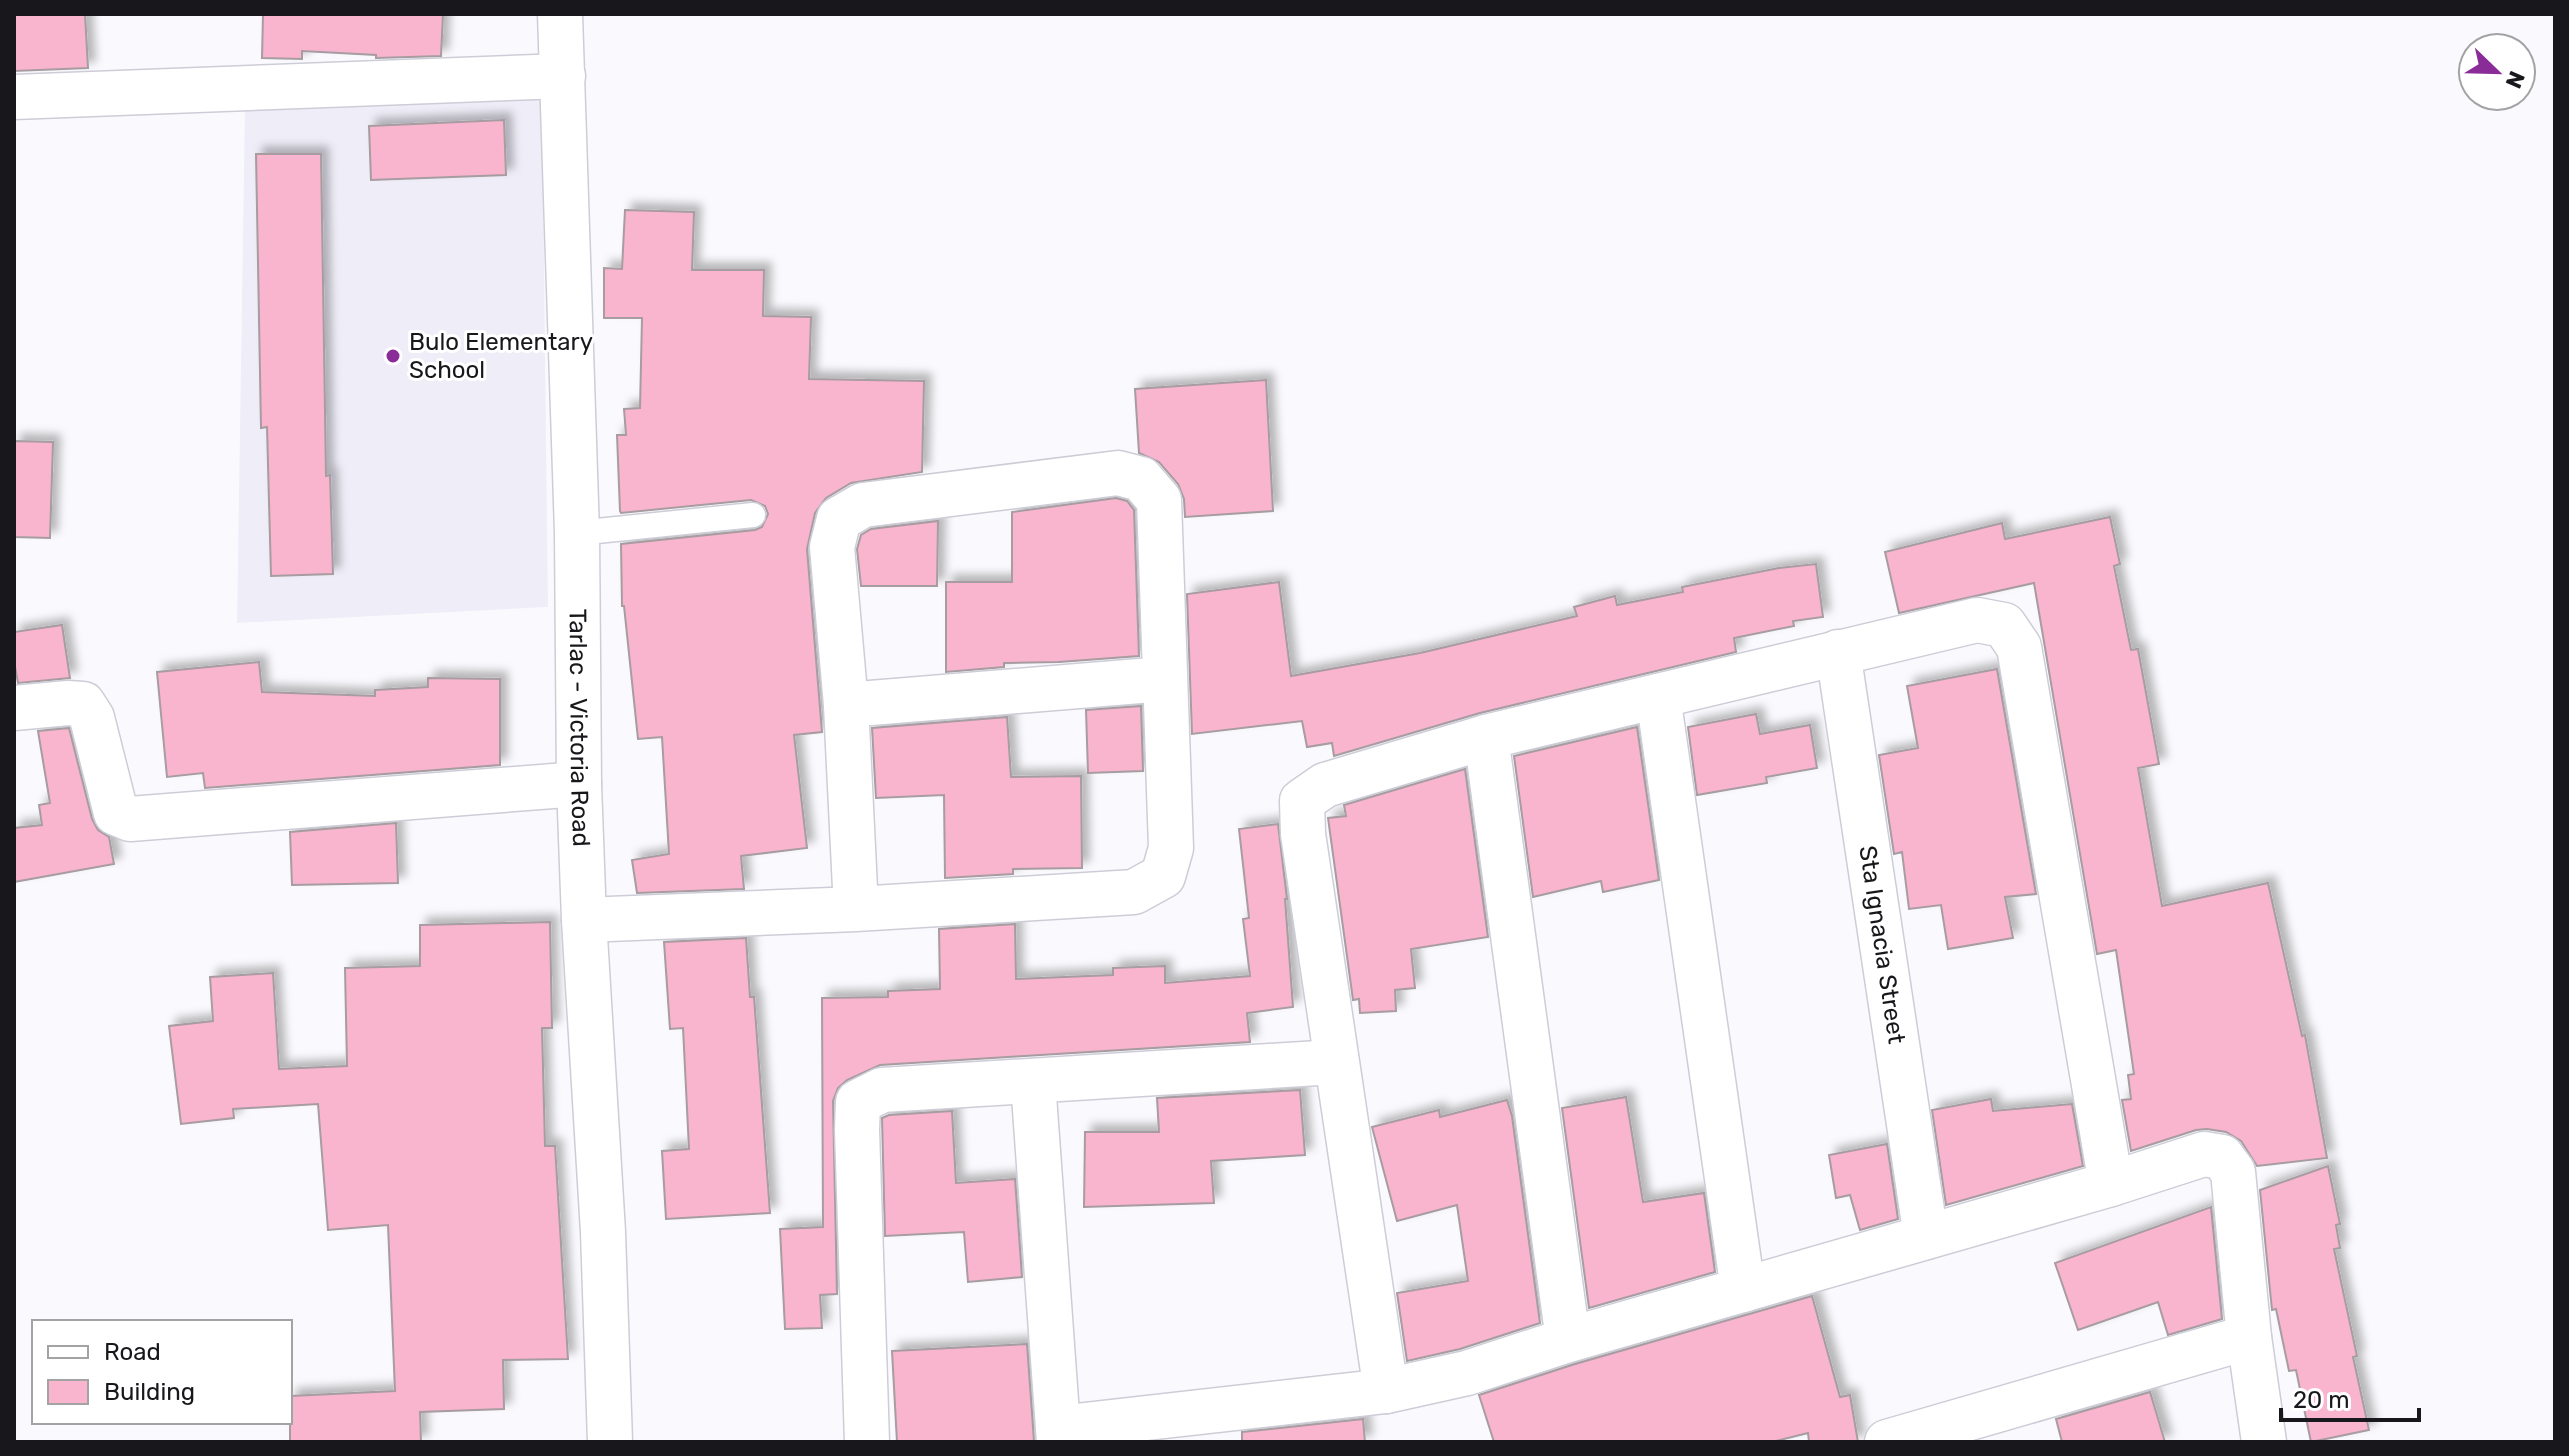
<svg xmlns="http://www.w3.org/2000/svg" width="2569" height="1456" font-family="Rubik,sans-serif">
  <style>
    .built { fill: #efeef8 }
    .building { fill: #f9b4ce; stroke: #a79ca0; stroke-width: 2; filter: url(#shadow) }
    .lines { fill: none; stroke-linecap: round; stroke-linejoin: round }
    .lane-casing { stroke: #cdcdd8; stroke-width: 27 }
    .street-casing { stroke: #cdcdd8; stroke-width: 47 }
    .primary-casing { stroke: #cdcdd8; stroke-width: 47 }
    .lane { stroke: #fff; stroke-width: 24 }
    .street { stroke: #fff; stroke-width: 44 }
    .primary { stroke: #fff; stroke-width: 44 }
    .poi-dot { fill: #8a2c97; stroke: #fff; stroke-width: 3 }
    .labels { text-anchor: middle; stroke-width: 6; stroke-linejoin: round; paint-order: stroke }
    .poi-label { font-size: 24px; fill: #18181c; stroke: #fff; text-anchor: start }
    .street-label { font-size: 24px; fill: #18181c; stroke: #fff }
  </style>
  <defs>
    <filter id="shadow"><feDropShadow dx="7" dy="-7" stdDeviation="4" flood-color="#0004"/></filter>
  </defs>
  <rect width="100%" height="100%" fill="#fafafe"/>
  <path class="built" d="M542 87 548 607 237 623 245 105Z"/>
  <path class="building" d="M14 14H85L88 68 14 71Z
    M263 14H443L441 56 376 58V55L302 51V59L262 58Z
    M504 120 506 175 371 180 369 126Z
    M256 154H321L326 476 330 475 333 574 271 576 267 427 261 428Z
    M625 210 694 212 692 270H764L763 316 811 317 809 379 924 381 922 472 851 483 826 498 815 513 807 549 822 732 794 735 807 848 741 856 744 889 637 893 632 860 669 854 662 737 638 739 624 606H622L621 544 755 530 762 527 768 514 765 506 751 500 621 513 620 511 617 435H626L624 409 640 408 642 318H604V268L622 269Z
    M1266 380 1273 511 1185 517 1184 499 1178 484 1159 462 1139 453 1135 389Z
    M14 441 53 442 50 538 14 537Z
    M1116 498 1127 501 1134 510 1139 656 1059 662 1004 663V667L946 672V582H1012V512Z
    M2110 517 2120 564 2114 566 2131 650 2138 649 2159 764 2138 768 2162 906 2268 883 2302 1036 2305 1035 2327 1158 2257 1166 2241 1141 2226 1132 2207 1129 2196 1130 2131 1151 2122 1100 2131 1099 2128 1075 2134 1074 2116 950 2097 954 2034 583 1899 613 1885 552 2002 523 2005 539Z
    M938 521 937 586H861L857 549 861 535 871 529Z
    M1816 564 1823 617 1793 621 1794 626 1734 638 1736 652 1480 713 1334 756 1332 743 1307 747 1302 721 1192 734 1187 594 1279 582 1291 676 1420 653 1577 616 1574 607 1615 596 1617 605 1683 592 1682 587 1779 568Z
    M62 625 70 678 18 683 14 661V632Z
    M259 662 262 692 375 696V690L428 687V678L500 679V765L205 788 203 773 167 777 157 672Z
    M1997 669 2036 894 2005 897 2013 938 1948 949 1941 905 1909 909 1902 852 1894 854 1879 755 1918 748 1907 686Z
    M1141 706 1143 771 1088 773 1086 710Z
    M1756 714 1760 734 1810 725 1817 768 1766 777 1767 783 1697 795 1688 727Z
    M1007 717 1011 777 1081 776 1082 868 1013 869V874L945 878 944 795 876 798 872 728Z
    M1637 727 1659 880 1603 892 1601 881 1533 897 1514 756Z
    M69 728 92 819 98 830 109 837 114 864 14 882V828L42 825 39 805 50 803 38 731Z
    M1465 769 1488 937 1411 949 1415 988 1395 990 1396 1011 1360 1013 1359 999 1353 1000 1328 818 1346 816 1344 805Z
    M396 823 398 883 292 885 290 832Z
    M1278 824 1287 899H1285L1293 1007 1247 1013 1250 1042 880 1065 847 1080 838 1088 833 1101 837 1294 820 1295 822 1328 785 1329 780 1229 823 1227 822 998 888 997V991L940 989 939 929 1015 924 1016 979 1113 975V968L1165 966V983L1250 976 1243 919 1249 918 1239 829Z
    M550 922 552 1028H542L545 1146H555L568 1359 503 1360 504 1409 420 1412 421 1442H290V1396L395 1391 388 1225 328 1230 318 1104 233 1109 234 1118 181 1124 169 1026 213 1021 210 977 273 973 279 1069 347 1066 345 968 420 966V925Z
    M746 938 750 997H754L770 1213 666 1219 662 1151 689 1149 683 1028 670 1029 664 942Z
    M1300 1090 1305 1155 1211 1161 1214 1203 1084 1207 1085 1132H1159L1157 1098Z
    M1626 1097 1643 1202 1704 1193 1715 1272 1589 1308 1562 1108Z
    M1991 1099 1993 1111 2072 1104 2083 1166 1946 1205 1932 1110Z
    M1507 1100 1512 1116 1540 1323 1460 1349 1407 1361 1397 1293 1468 1281 1457 1205 1397 1221 1372 1127 1439 1110 1440 1117Z
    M952 1111 956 1183 1015 1179 1022 1277 968 1282 964 1232 885 1236 882 1118 889 1115Z
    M1887 1144 1898 1219 1860 1230 1850 1195 1836 1198 1829 1155Z
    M2328 1166 2340 1224 2336 1225 2340 1248 2334 1249 2357 1356 2353 1357 2369 1430 2311 1442 2296 1370 2289 1371 2276 1309 2272 1310 2260 1190Z
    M2211 1207 2222 1319 2168 1335 2158 1302 2078 1330 2055 1263Z
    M1812 1296 1840 1397 1850 1395 1858 1442H1809L1808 1433 1772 1442H1494L1479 1395 1575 1364Z
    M1027 1344 1034 1441 897 1442 892 1351Z
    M2150 1392 2165 1442H2062L2056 1419Z
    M1363 1419 1365 1442H1242V1432Z"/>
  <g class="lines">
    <defs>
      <path id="lane" d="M577 533 753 515"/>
      <g id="street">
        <path d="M14 97 563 76"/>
        <path id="s1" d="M1838 652 1926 1237"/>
        <path d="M1658 696 1743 1290"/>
        <path d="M846 705 1164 679"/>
        <path d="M14 708 68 703 83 704 92 718 116 813 130 819 579 784"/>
        <path d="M1486 737 1568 1340"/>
        <path d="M584 920 856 909 1134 892 1163 876 1171 848 1159 500 1141 479 1118 473 863 505 839 519 832 547 846 705 856 909"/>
        <path d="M1033 1082 1059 1442"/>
        <path d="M1386 1391 1303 834 1302 801 1325 785 1486 737 1977 620 2004 625 2019 647 2111 1184"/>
        <path d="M1058 1428 1386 1391 1467 1373 1568 1340 2111 1184 2204 1154 2222 1157 2233 1172 2249 1337 2264 1442"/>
        <path d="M867 1442 857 1130 858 1102 882 1090 1335 1062"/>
        <path d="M1887 1442 2249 1337"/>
      </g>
      <g id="primary">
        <path id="s2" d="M560 14 577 533 579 784 584 920 603 1232 610 1442"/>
      </g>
    </defs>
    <use href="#lane" class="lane-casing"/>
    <use href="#street" class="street-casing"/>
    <use href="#primary" class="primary-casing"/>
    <use href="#lane" class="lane"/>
    <use href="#street" class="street"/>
    <use href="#primary" class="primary"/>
  </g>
  <circle class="poi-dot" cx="393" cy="356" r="8"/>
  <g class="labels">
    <g class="poi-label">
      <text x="409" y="350">Bulo Elementary<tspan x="409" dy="28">School</tspan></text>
    </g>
    <g class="street-label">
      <text dy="8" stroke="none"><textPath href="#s2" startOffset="714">Tarlac - Victoria Road</textPath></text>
      <text dy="8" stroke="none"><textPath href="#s1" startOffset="296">Sta Ignacia Street</textPath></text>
    </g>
  </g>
  <rect width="2569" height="1456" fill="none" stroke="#18181c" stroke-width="32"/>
  <rect x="32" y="1320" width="260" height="104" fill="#ffffff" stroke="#a3a3a4" stroke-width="2"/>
  <rect x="48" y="1346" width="40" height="12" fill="#ffffff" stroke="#a3a3a4" stroke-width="2"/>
  <text x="104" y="1360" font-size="24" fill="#18181c">Road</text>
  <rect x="48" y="1380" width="40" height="24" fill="#f9b4ce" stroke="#a3a3a4" stroke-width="2"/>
  <text x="104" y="1400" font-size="24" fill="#18181c">Building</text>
  <g transform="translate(2497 72) rotate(113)"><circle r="38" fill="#ffffff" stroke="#a3a3a4" stroke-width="2"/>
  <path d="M0-6L14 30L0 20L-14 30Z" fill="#8a2c97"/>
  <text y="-12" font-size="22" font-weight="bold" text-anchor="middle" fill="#18181c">N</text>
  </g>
  <path d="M2281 1408v12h138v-12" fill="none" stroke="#18181c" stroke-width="4"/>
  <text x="2293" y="1408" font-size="24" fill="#18181c" stroke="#ffffff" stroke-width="6" paint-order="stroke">20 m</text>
</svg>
